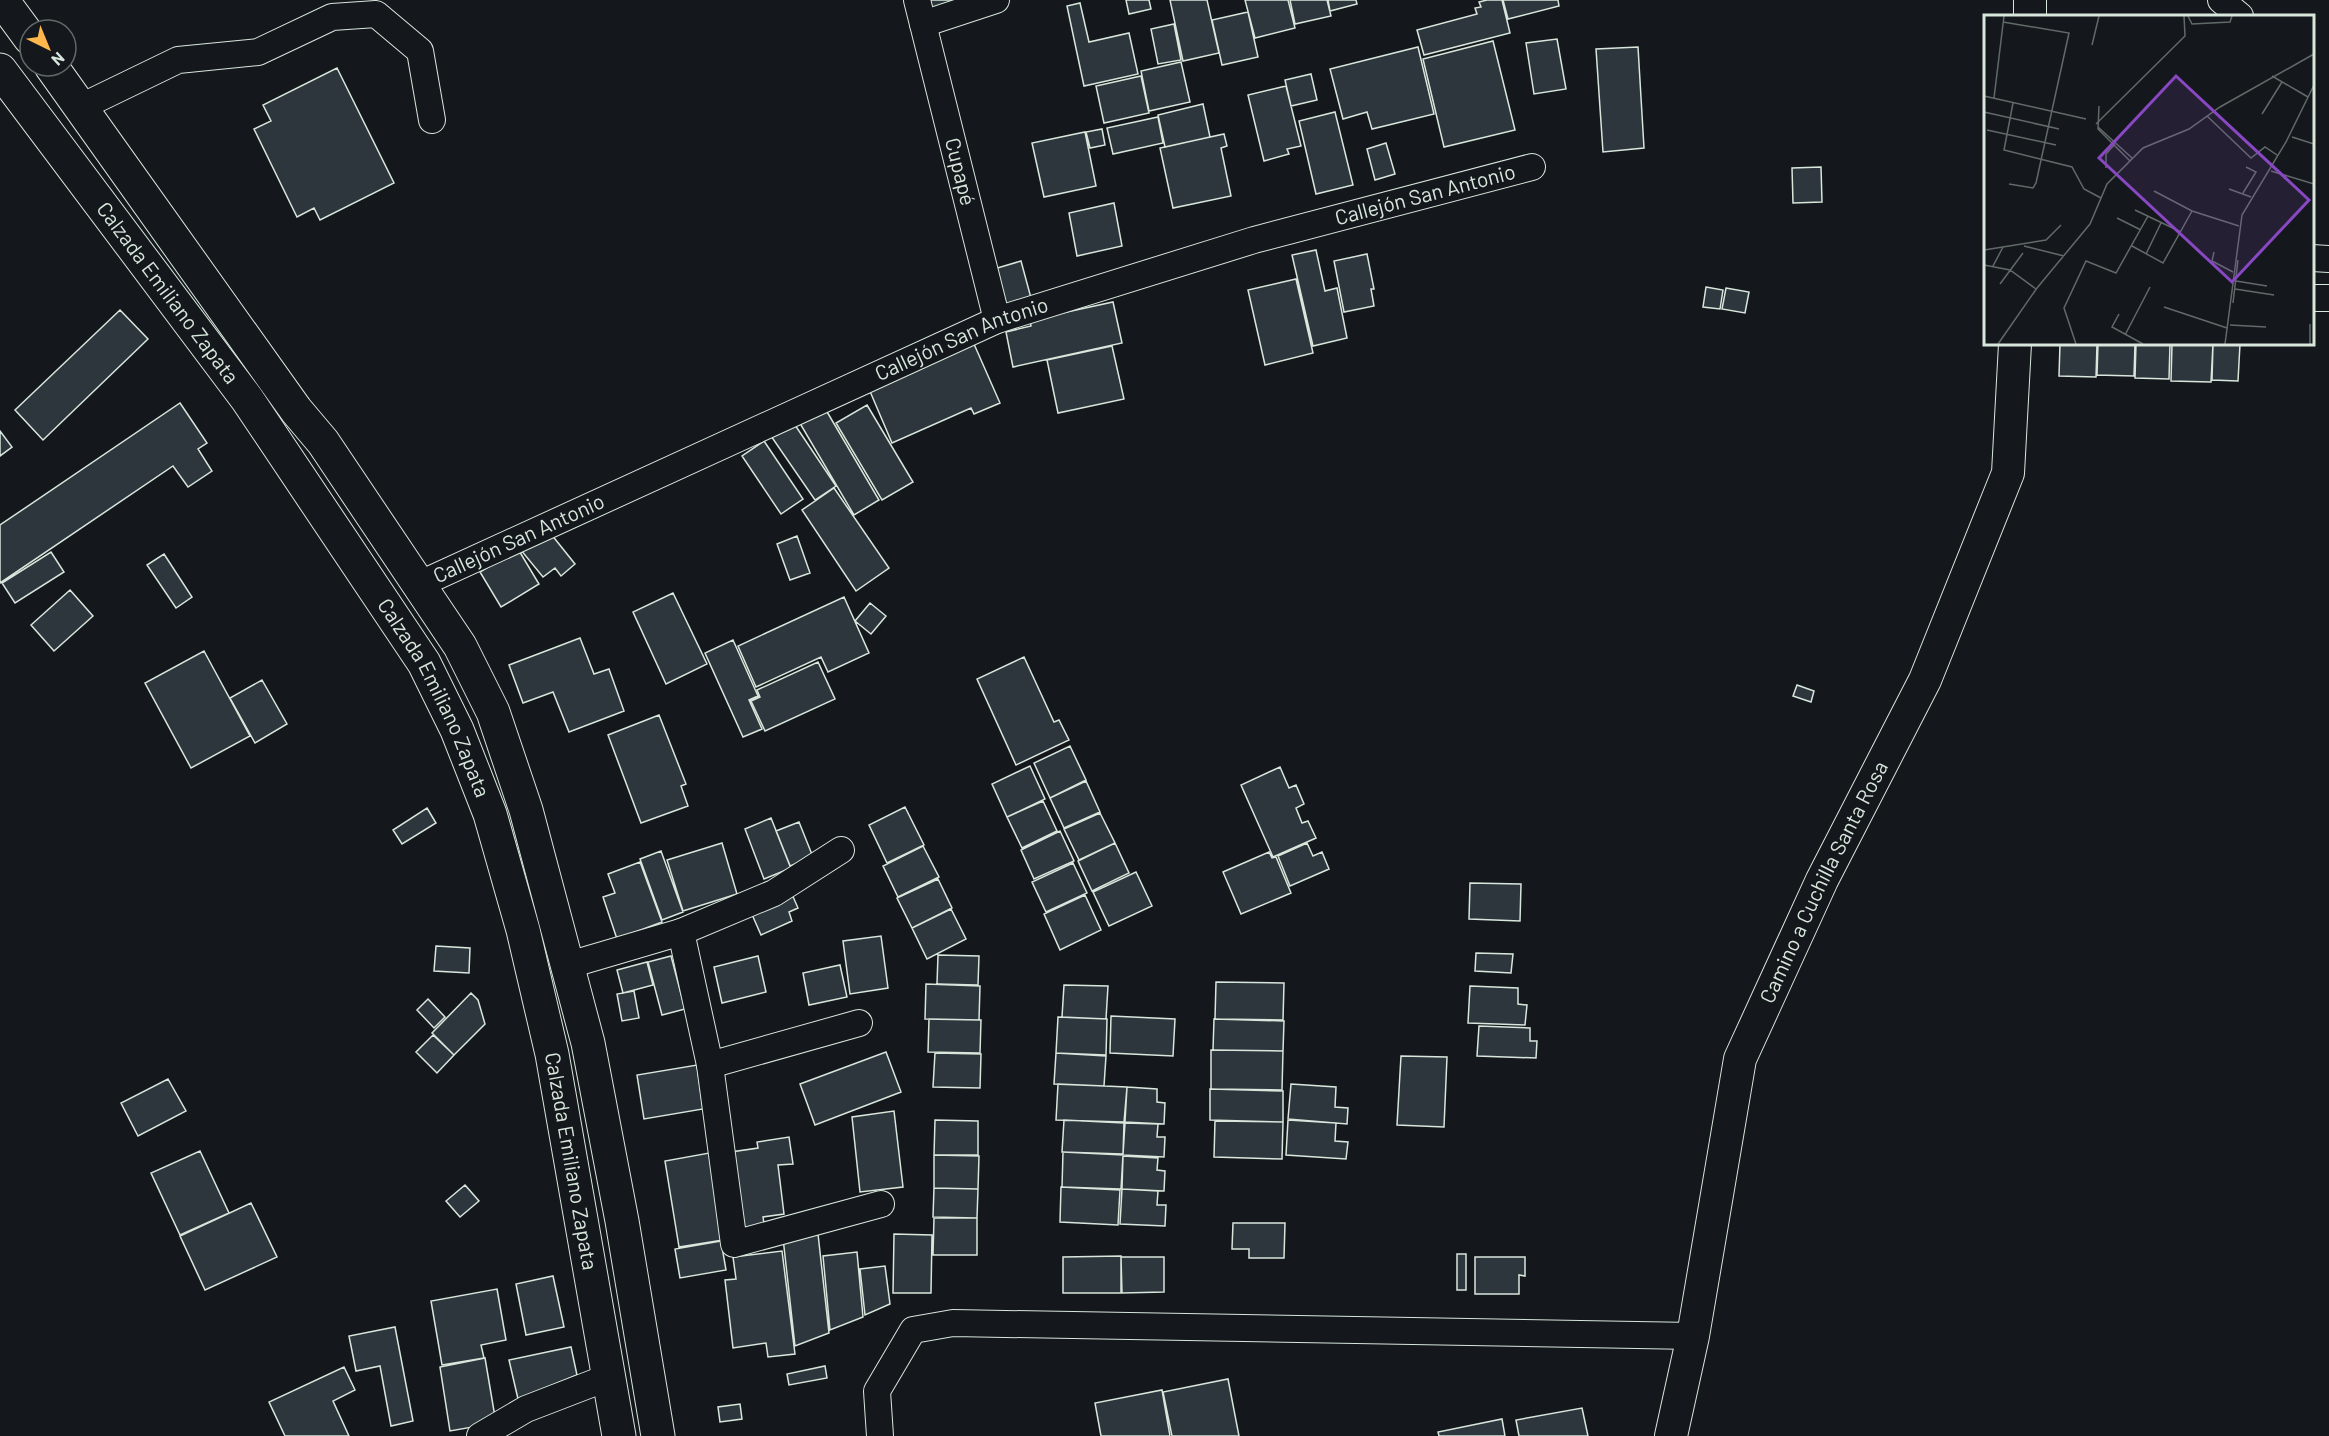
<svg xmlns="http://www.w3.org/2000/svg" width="2329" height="1436" font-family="Barlow,sans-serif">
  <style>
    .building { fill: #2c363c; stroke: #d8e6dc; stroke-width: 1.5 }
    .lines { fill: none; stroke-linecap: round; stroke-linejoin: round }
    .minor-casing { stroke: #d8e6dc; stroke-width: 28 }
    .tertiary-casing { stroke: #d8e6dc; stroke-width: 34 }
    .secondary-casing { stroke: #d8e6dc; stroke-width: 35 }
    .minor { stroke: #14181c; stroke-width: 26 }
    .tertiary { stroke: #14181c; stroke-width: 32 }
    .secondary { stroke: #14181c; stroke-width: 33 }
    .labels { text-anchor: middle; stroke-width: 4.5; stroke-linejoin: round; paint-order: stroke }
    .street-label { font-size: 21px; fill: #d8e6dc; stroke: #14181c }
    .inset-road { fill: none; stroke: #626a69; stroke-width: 1.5 }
    .view { fill: #8948c3; fill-opacity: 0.15; stroke: #8948c3; stroke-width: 3 }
    .inset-edge { fill: none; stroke: #d8e6dc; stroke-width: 3 }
  </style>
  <rect width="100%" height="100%" fill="#14181c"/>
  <path class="building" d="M929 0H982L934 15Z
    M1126 0H1149L1151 9 1129 14Z
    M1170 0H1207L1219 53 1183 61Z
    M1245 0H1288L1295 28 1255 38Z
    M1290 0H1327L1331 16 1295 24Z
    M1328 0H1356L1357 4 1330 11Z
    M1487 0H1502L1510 33 1424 55 1417 30 1477 14 1475 8 1481 7 1479 2Z
    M1503 0H1558L1559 6 1508 19Z
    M1080 3 1089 42 1129 33 1138 74 1084 86 1067 6Z
    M1248 12 1258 57 1222 65 1212 20Z
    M1174 24 1181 60 1158 64 1151 29Z
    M1557 39 1566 89 1534 94 1526 43Z
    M1493 41 1515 130 1444 147 1423 59Z
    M1418 47 1434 114 1372 129 1367 112 1343 119 1330 69Z
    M1638 47 1644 148 1603 152 1596 49Z
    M1181 62 1190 102 1149 111 1141 71Z
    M337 68 394 183 320 220 314 208 297 217 254 129 271 121 263 105Z
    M1311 74 1317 100 1291 106 1285 80Z
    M1141 76 1149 113 1104 123 1096 86Z
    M1286 86 1301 146 1287 149 1289 154 1264 161 1248 95Z
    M1203 104 1210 137 1165 147 1158 115Z
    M1335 112 1353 185 1316 194 1299 121Z
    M1158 117 1163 143 1113 154 1107 128Z
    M1102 129 1105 145 1090 148 1086 132Z
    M1085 132 1096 186 1044 197 1032 143Z
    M1224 134 1227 146 1221 148 1231 196 1173 208 1160 148Z
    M1386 143 1395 174 1375 180 1367 149Z
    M1821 167 1822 202 1793 203 1792 168Z
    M1114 203 1122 246 1077 256 1069 213Z
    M1316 250 1325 291 1337 288 1347 338 1313 346 1292 255Z
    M1367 254 1374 289H1371L1374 306 1344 312 1334 261Z
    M1021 261 1031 298 1004 306 994 269Z
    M1296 279 1313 353 1265 365 1248 290Z
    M1706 287 1723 290 1720 309 1703 307Z
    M1726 288 1749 292 1745 313 1722 309Z
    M1113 302 1122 343 1013 367 1006 332 1031 326 1030 320Z
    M120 310 148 339 43 440 15 410Z
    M974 344 1000 403 974 414 971 408 892 443 869 389Z
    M2060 344H2097L2096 377 2059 376Z
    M2098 344H2135L2134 376 2097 375Z
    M2136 344H2170L2169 379 2135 378Z
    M2172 344H2213L2211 382 2171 381Z
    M2213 344H2240L2238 381 2212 380Z
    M1112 346 1124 399 1058 413 1047 360Z
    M180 403 207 443 198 449 212 471 188 487 173 466 0 583V525Z
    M823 405 879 500 854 515 798 420Z
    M867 405 913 482 882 500 836 423Z
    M793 422 836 486 815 500 771 436Z
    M0 431 12 447 0 456Z
    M764 441 803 499 781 514 742 456Z
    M834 488 889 568 856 591 802 510Z
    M547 529 575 564 561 576 555 568 543 577 520 549Z
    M797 536 810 573 790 580 777 544Z
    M518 549 539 584 501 607 480 572Z
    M51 552 64 572 15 603 2 583Z
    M164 554 192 597 176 608 147 565Z
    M70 590 93 616 54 651 31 625Z
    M673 593 707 664 666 684 633 612Z
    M844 597 869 653 828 672 821 657 756 687 738 646Z
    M870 603 886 616 871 634 855 621Z
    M580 638 594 674 609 669 624 711 569 732 553 692 523 703 509 665Z
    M733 640 758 696 749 700 762 729 743 737 705 653Z
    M204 651 250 736 191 768 145 683Z
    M1024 657 1054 722 1059 720 1069 740 1016 765 977 679Z
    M818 662 835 699 765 731 751 701 760 697 757 690Z
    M262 680 287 724 255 743 230 698Z
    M1797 685 1814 691 1811 702 1793 696Z
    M659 715 686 784 681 786 688 806 641 823 608 735Z
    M1070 746 1086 780 1050 798 1034 763Z
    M1030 766 1045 799 1007 817 992 784Z
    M1280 767 1289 788 1296 785 1304 804 1296 808 1302 823 1308 821 1316 838 1273 857 1241 785Z
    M1086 781 1100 812 1064 828 1050 798Z
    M1043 801 1057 831 1022 848 1007 817Z
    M905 807 924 845 887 863 869 825Z
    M427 808 436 823 402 844 393 830Z
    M1100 813 1115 843 1079 860 1064 829Z
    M771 818 791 868 764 879 745 829Z
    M799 822 813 857 790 866 776 831Z
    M1060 831 1074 861 1034 879 1021 850Z
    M722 843 737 894 683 911 667 860Z
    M1115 843 1129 873 1092 891 1078 861Z
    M1307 843 1313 856 1322 852 1329 869 1290 886 1278 856Z
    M923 846 939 877 898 897 883 866Z
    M661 851 683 912 662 920 640 859Z
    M1269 852 1272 858 1276 857 1291 893 1241 914 1223 872Z
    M640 862 662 922 617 939 603 897 615 893 608 874Z
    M1073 863 1087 893 1046 912 1032 882Z
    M1136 872 1152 906 1109 926 1093 892Z
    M938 879 952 908 912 928 897 898Z
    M1470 883 1521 884 1520 921 1469 919Z
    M791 892 798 908 789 912 792 921 761 935 750 910Z
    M1085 895 1101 930 1060 950 1044 914Z
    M951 909 966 939 927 959 912 928Z
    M881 936 888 988 850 994 843 941Z
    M436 946 470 948 469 973 434 971Z
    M1476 953 1513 954 1511 973 1475 971Z
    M938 955 979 956 978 985 937 984Z
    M671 956 685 1009 662 1015 648 962Z
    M758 956 766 992 722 1003 714 967Z
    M647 962 653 985 623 993 617 970Z
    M840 965 847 997 809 1005 803 973Z
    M1216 982 1284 983 1283 1020 1215 1019Z
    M926 984 980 986 979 1020 925 1019Z
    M1064 985 1108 986 1106 1019 1062 1017Z
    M1470 986 1518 988V1004L1527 1005 1525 1025 1468 1023Z
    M634 991 639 1018 622 1021 617 994Z
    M471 993 478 1000 485 1024 454 1055 432 1033Z
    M428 999 445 1017 434 1028 417 1010Z
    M1111 1016 1175 1019 1173 1056 1110 1053Z
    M1058 1017 1107 1019 1106 1055 1056 1053Z
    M929 1019 981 1020 980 1053 928 1052Z
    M1214 1019 1284 1021 1283 1051 1213 1050Z
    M1479 1026 1530 1028V1041H1537L1536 1058 1477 1056Z
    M433 1035 454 1055 437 1073 416 1052Z
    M1211 1050 1283 1051 1282 1090 1211 1089Z
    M886 1052 901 1092 815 1125 800 1084Z
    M935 1053 981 1054 980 1088 933 1087Z
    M1056 1053 1106 1056 1104 1086 1054 1084Z
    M1401 1056 1447 1057 1444 1127 1397 1125Z
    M697 1065 703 1109 644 1119 637 1075Z
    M168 1079 186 1111 138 1136 121 1103Z
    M1058 1084 1127 1087 1124 1122 1056 1120Z
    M1291 1084 1336 1087 1335 1107 1348 1108 1347 1124 1288 1119Z
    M1127 1087 1157 1089V1102L1165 1103 1164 1124 1125 1122Z
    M1210 1089 1283 1091V1122L1210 1120Z
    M894 1111 903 1187 860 1192 852 1117Z
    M935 1120 978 1121V1155H934Z
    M1064 1120 1124 1123 1123 1154 1062 1152Z
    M1288 1120 1336 1123 1335 1141 1348 1142 1346 1159 1286 1155Z
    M1215 1121 1283 1122 1282 1159 1214 1157Z
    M1125 1123 1158 1124 1157 1137H1165L1164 1157 1123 1155Z
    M789 1137 793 1164 778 1165 784 1214 763 1217 765 1230 735 1234 724 1153 758 1148 757 1142Z
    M200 1151 229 1213 180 1235 151 1173Z
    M1063 1152 1123 1155 1121 1189 1062 1187Z
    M709 1153 723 1240 679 1247 665 1161Z
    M934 1155 979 1156 978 1189 934 1188Z
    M1123 1156 1158 1158 1157 1170 1165 1171 1164 1191 1122 1189Z
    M465 1185 479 1201 460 1217 446 1201Z
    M1061 1187 1120 1190 1118 1225 1060 1222Z
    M934 1188 978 1189 977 1218 933 1217Z
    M1122 1189 1158 1191 1157 1205H1166L1165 1226 1120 1224Z
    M251 1203 277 1257 205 1290 180 1236Z
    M934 1218H977V1255H933Z
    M1233 1223H1285L1284 1258H1249V1249H1232Z
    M818 1234 829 1333 795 1346 783 1238Z
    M894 1234 932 1235 931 1293H893Z
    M721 1241 726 1270 680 1278 675 1249Z
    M782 1251 795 1354 768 1357 766 1343 733 1348 725 1280 736 1279 733 1257Z
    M857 1252 863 1317 830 1330 823 1256Z
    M1457 1254H1466V1290H1457Z
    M1121 1256V1293H1063V1257Z
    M1121 1257H1164V1292L1122 1293Z
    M1475 1257H1525V1276L1519 1275V1294H1475Z
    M885 1266 890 1304 865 1315 860 1269Z
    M553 1276 564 1327 526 1335 516 1284Z
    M497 1289 506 1340 481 1345 484 1358 442 1365 431 1301Z
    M395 1327 413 1421 391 1426 380 1366 356 1371 349 1336Z
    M571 1347 577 1375 518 1399 509 1360Z
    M485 1358 496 1423 450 1431 440 1367Z
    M825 1366 827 1378 789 1385 787 1374Z
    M344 1367 355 1390 333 1401 349 1436H285L269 1402Z
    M1228 1379 1239 1436H1172L1163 1392Z
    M1162 1390 1170 1436H1101L1095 1403Z
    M740 1404 742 1419 720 1422 718 1407Z
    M1582 1408 1588 1436H1519L1516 1420Z
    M1502 1419 1505 1436H1439L1438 1432Z"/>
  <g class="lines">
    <defs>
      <g id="minor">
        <path id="s1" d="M917 0 997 320"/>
        <path d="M2221 0 2240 16"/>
        <path d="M923 24 996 0"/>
        <path d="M81 107 178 60 258 52 332 17 376 14 420 51 432 120"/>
        <path d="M2312 258 2329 259"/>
        <path d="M2312 298H2329"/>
        <path id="s2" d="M418 585 997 320 1254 240 1532 167"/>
        <path d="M681 932 710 1065 734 1244 881 1204"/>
        <path d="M569 965 681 932 774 893 841 850"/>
        <path d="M710 1065 859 1023"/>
        <path d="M480 1436 526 1409 609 1377"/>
        <path d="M880 1436 877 1391 913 1330 953 1323 1693 1336"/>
      </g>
      <g id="tertiary">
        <path d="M2030 0V16"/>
        <path id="s3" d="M1671 1436 1693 1336 1740 1059 1822 880 1925 680 2008 473 2015 344"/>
      </g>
      <g id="secondary">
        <path d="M2 0 30 38"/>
        <path d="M51 66 296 410 323 442 460 646 493 712 526 810 588 1043 622 1221 658 1436"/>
        <path id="s4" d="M0 70 247 399 424 663 457 730 490 814 523 930 552 1054 619 1436"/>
      </g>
    </defs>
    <use href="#minor" class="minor-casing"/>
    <use href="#tertiary" class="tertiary-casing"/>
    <use href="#secondary" class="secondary-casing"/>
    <use href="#minor" class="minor"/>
    <use href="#tertiary" class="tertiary"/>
    <use href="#secondary" class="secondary"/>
  </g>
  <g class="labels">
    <g class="street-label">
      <text dy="7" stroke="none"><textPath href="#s1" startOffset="177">Cupapé</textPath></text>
      <text dy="7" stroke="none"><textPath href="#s2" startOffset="1083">Callejón San Antonio</textPath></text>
      <text dy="7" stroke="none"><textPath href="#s4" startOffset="279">Calzada Emiliano Zapata</textPath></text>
      <text dy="7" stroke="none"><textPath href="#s2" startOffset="597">Callejón San Antonio</textPath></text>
      <text dy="7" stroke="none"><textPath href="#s2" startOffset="111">Callejón San Antonio</textPath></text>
      <text dy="7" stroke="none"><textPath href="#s4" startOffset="765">Calzada Emiliano Zapata</textPath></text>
      <text dy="7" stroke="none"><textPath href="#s3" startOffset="579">Camino a Cuchilla Santa Rosa</textPath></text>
      <text dy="7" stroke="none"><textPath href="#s4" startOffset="1251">Calzada Emiliano Zapata</textPath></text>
    </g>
  </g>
  <g transform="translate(1984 15)">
    <rect width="330" height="330" fill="#14181c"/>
    <path class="inset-road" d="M204 1 208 9 246 7 248 1M19 7 85 18 52 168 49 173 25 169M108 30 115 1M288 61 324 82M0 81 102 104M10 83 20 1M29 88 20 135 88 152 100 174 117 183M115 91 114 114 146 146M0 97 75 114M278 99 298 67M223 101 267 143 281 132 293 140M112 109 201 21 200 1M114 112 148 143M3 115 72 130M308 122 330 129M122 153V139L131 129M287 156 330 169M245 174 267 182M170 176 208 196 255 211M259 178 272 157 262 152M151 195 197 217M133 203 157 215M40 231 80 241M148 231 179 248 208 196M0 235 62 225 77 210M230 237 228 246 249 257M162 239 177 208M0 250 26 255 52 274M9 251 19 232M252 266 283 271M16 269 39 238M251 274 290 280M249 288 254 245M180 292 243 313M135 299 128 312 159 329M246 310 282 312M141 320 166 272M14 329 53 273 106 209 123 169 159 133 205 114 236 92 330 39M92 329 80 293 102 246 132 258 164 201M241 329 258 200 302 127 330 70M326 329V309"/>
    <path class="view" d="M192 61 325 185 248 267 115 143Z"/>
    <rect width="330" height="330" class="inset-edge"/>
  </g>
  <g transform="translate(48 48) rotate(137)"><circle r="28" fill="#14181c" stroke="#626a69" stroke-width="1.5"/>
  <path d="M0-4.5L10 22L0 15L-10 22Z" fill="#ffb74d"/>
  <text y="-9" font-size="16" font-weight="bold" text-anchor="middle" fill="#d8e6dc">N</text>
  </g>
</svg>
